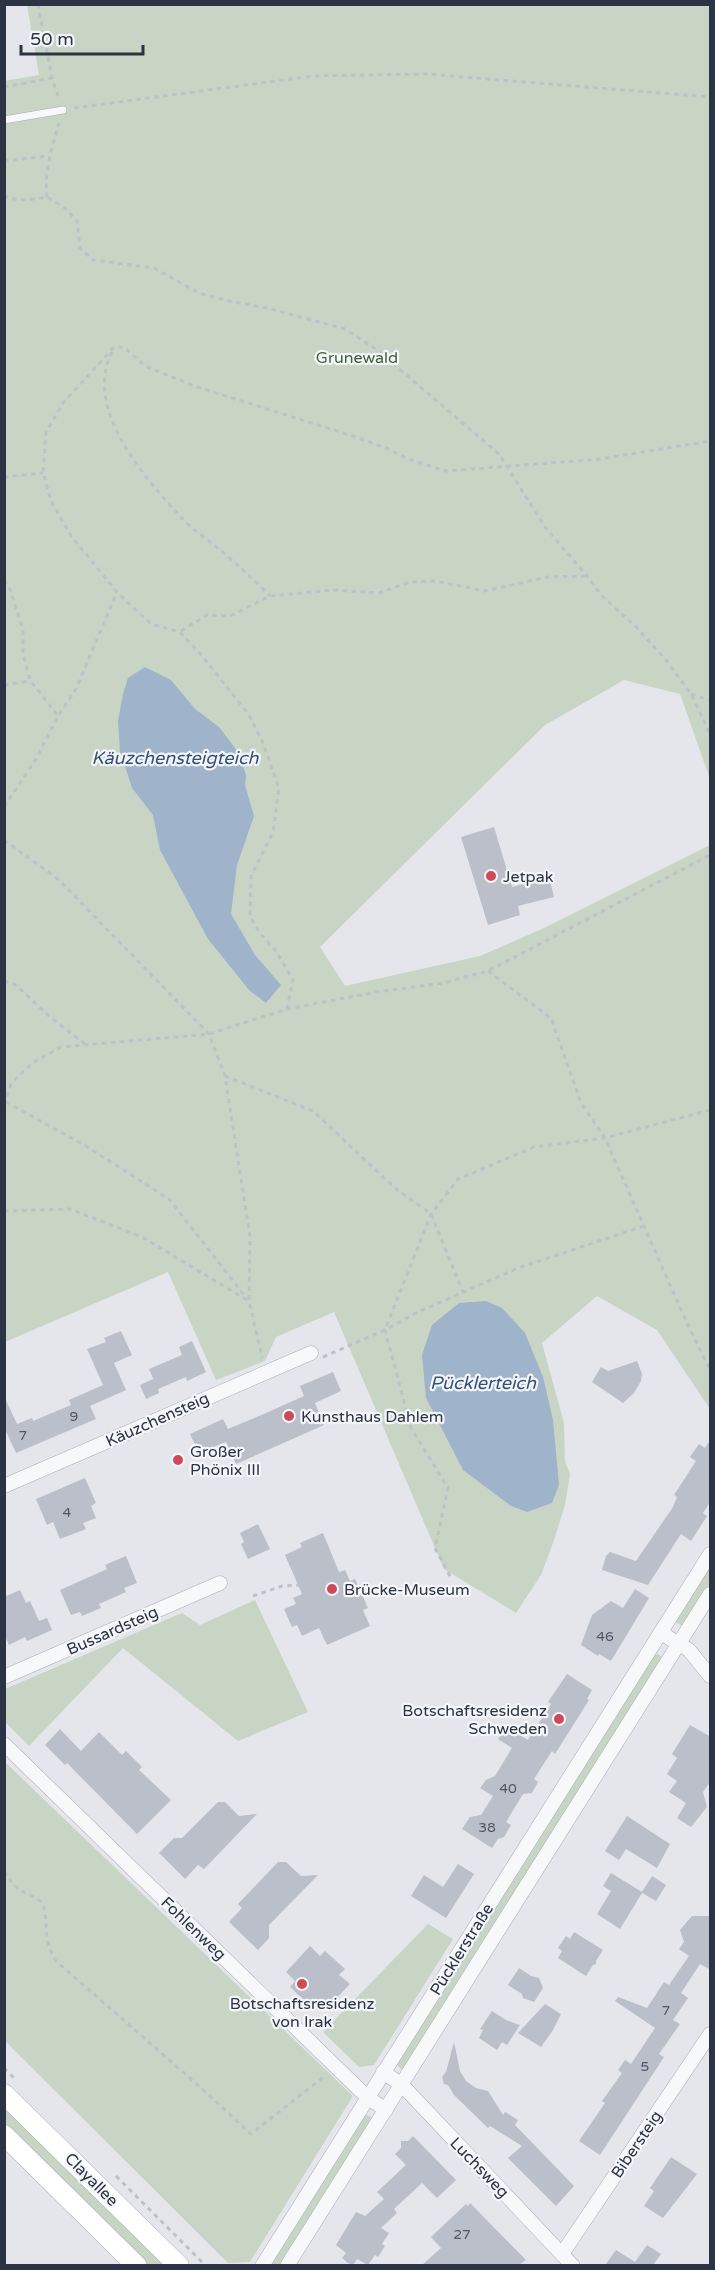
<svg xmlns="http://www.w3.org/2000/svg" width="715" height="2270" font-family="'Varela Round',sans-serif">
  <style>
    .green { fill: #c8d5c5 }
    .water { fill: #9fb3cb }
    .building { fill: #bbbfc9 }
    .lines { fill: none; stroke-linecap: round; stroke-linejoin: round }
    .lane-casing { stroke: #a9adb6; stroke-width: 8 }
    .street-casing { stroke: #a9adb6; stroke-width: 15 }
    .secondary-casing { stroke: #a9adb6; stroke-width: 21 }
    .path { stroke: #bec1c7; stroke-width: 3; stroke-dasharray: 4.5 4.5; stroke-linecap: butt }
    .lane { stroke: #f7f8fa; stroke-width: 7 }
    .street { stroke: #f7f8fa; stroke-width: 14 }
    .secondary { stroke: #fff; stroke-width: 20 }
    .poi-dot { fill: #cf4a59; stroke: #f4f6f9; stroke-width: 2 }
    .labels { text-anchor: middle; stroke-width: 4.5; stroke-linejoin: round; paint-order: stroke }
    .number-label { font-size: 14px; fill: #4f5665 }
    .park-label { font-size: 16px; fill: #3e6038; stroke: #f4f6f9 }
    .poi-label { font-size: 16px; fill: #2b3344; stroke: #f4f6f9; text-anchor: start }
    .street-label { font-size: 16px; fill: #2b3344; stroke: #f4f6f9 }
    .water-label { font-size: 18px; font-style: italic; fill: #355079; stroke: #f4f6f9 }
  </style>
  <rect width="100%" height="100%" fill="#e4e6ec"/>
  <path class="green" d="M27 5H710V779L680 694 624 680 545 725 320 947 345 986 480 956 544 928 710 845V1409L657 1330 597 1296 542 1343 564 1423 565 1462 570 1474 565 1505 553 1543 541 1575 516 1613 444 1569 334 1312 276 1337 265 1361 216 1380 168 1272 5 1342 4 81 39 75Z
    M710 1567V1584L683 1627 676 1622Z
    M255 1600 308 1712 238 1741 123 1648 29 1746 5 1722V1689L182 1613 200 1625Z
    M658 1654 663 1658 404 2069H401L396 2064 654 1655Z
    M5 1762 353 2096 250 2262 228 2263 5 2041Z
    M428 1924 453 1939 374 2065 359 2067 323 2032Z
    M4 2105 168 2265H148L5 2125Z
    M365 2114 371 2117V2120L280 2265 271 2266 284 2240Z"/>
  <path class="water" d="M145 667 171 680 195 709 219 727 238 752 246 775 245 785 254 816 237 865 231 914 255 955 281 985 266 1003 249 990 208 939 160 850 153 815 132 788 120 751 118 721 123 694 128 678Z
    M486 1301 502 1308 525 1333 543 1377 553 1420 559 1485 552 1503 527 1512 511 1506 463 1470 426 1398 422 1355 432 1325 459 1303Z"/>
  <path class="building" d="M494 827 512 887 549 877 554 897 518 906 520 915 488 925 461 837Z
    M121 1331 132 1355 114 1363 126 1390 90 1406 96 1419 16 1453 4 1427V1396L17 1424 32 1418 33 1421 71 1405 69 1400 103 1385 87 1349 106 1342 104 1338Z
    M192 1341 206 1372 187 1381 186 1377 158 1389 159 1393 146 1399 140 1385 153 1379 155 1383 149 1369 182 1355 179 1347Z
    M637 1361 642 1374 641 1381 634 1393 623 1403 592 1382 601 1367 608 1371Z
    M333 1372 341 1391 315 1403 324 1425 236 1464 226 1442 199 1453 190 1434 223 1419 228 1429 266 1413 304 1396 300 1386Z
    M711 1439V1501L703 1513 707 1516 691 1541 681 1534 648 1585 602 1570 606 1556 610 1552 636 1561 673 1507 677 1497 674 1495 696 1461 690 1457 699 1444 705 1448Z
    M85 1478 96 1503 91 1506 96 1518 83 1523 86 1529 60 1539 53 1522 47 1525 36 1499Z
    M258 1524 270 1549 248 1559 241 1544 244 1542 240 1533Z
    M323 1533 339 1572 345 1570 350 1581 355 1579 368 1608 363 1610 370 1626 327 1645 319 1628 302 1636 297 1625 292 1627 284 1609 296 1604 293 1598 302 1594 285 1555 302 1547 300 1543Z
    M126 1556 137 1583 124 1588 126 1592 99 1604 101 1608 82 1616 80 1612 71 1615 60 1590 107 1569 105 1565Z
    M635 1589 649 1598 611 1661 599 1654 598 1656 581 1645 592 1615 611 1601 623 1608Z
    M20 1590 26 1603 30 1601 39 1621 47 1618 52 1630 27 1641 25 1637 9 1645 4 1634V1597Z
    M567 1674 592 1690 587 1699 589 1700 555 1754 552 1751 534 1779 538 1782 532 1793 523 1794 506 1822 511 1825 504 1837 498 1839 492 1848 462 1829 470 1817 481 1815 493 1796 480 1788 486 1780 495 1776 512 1748 498 1739 506 1727 528 1740 551 1704 548 1702Z
    M690 1725 711 1737V1781L703 1792 707 1807 691 1827 677 1818 686 1803 669 1792 677 1781 667 1774 677 1758 672 1754Z
    M60 1729 81 1751 99 1732 122 1755 126 1751 142 1767 139 1770 171 1800 137 1834 67 1763 65 1765 45 1745Z
    M218 1802H225L239 1816 257 1814 204 1869 198 1865 185 1879 159 1853 174 1838H182Z
    M627 1816 670 1844 657 1868 626 1849 619 1860 605 1851Z
    M278 1862H286L301 1876 318 1875 269 1925V1938L258 1950 229 1922 242 1908 238 1904Z
    M458 1864 474 1874 446 1918 411 1896 424 1875 443 1887Z
    M611 1873 642 1892 652 1876 666 1885 656 1901 642 1893 620 1929 597 1914 611 1891 603 1886Z
    M692 1916H711V1970L700 1964 681 1993 688 1998 673 2020 680 2024 659 2054 664 2057 600 2155 579 2141 605 2103 602 2101 622 2073 618 2070 625 2060 631 2064 655 2028 615 2001 618 1997 647 2008 664 1982 669 1985 689 1956 679 1949 684 1942 680 1930Z
    M574 1932 603 1950 596 1961V1964L593 1965 586 1976 558 1958 562 1951 558 1948 566 1936 570 1939Z
    M310 1946 320 1956 325 1951 345 1969 339 1975 350 1984 326 2009 316 2000 310 2006 290 1987 295 1981 286 1972Z
    M519 1968 531 1976 539 1978 543 1988 534 2002 523 1998 522 1994 508 1985Z
    M545 2004 561 2014 553 2030 541 2047 518 2033Z
    M492 2011 506 2020 520 2025 507 2045 502 2042 497 2050 479 2038 483 2030 480 2029Z
    M454 2042 460 2071 466 2081 476 2088 488 2091 503 2115 505 2112 518 2120 515 2125 574 2186 556 2206 508 2158 522 2146 490 2126 488 2128 454 2095 448 2085 444 2084 442 2077 446 2072Z
    M413 2136 456 2180 437 2198 422 2183 394 2209 397 2213 381 2228 389 2233 382 2244 385 2246 378 2257 375 2255 368 2265 357 2259 353 2265 348 2263 342 2258 346 2253 336 2245 356 2212 365 2216 384 2199 377 2192 406 2165 395 2154 401 2148V2141H408Z
    M671 2157 697 2174 663 2218 644 2206 654 2191 650 2188Z
    M470 2203 526 2260 519 2265H422L441 2248 431 2237 466 2204 468 2206Z
    M647 2245 661 2254 653 2265H605L616 2250 635 2262Z"/>
  <g class="lines">
    <defs>
      <path id="lane" d="M4 120 63 110"/>
      <path id="street" d="M4 1486 311 1353
        M661 1633 689 1650 710 1676
        M4 1677 220 1583
        M4 1744 367 2097 386 2110
        M383 2072 402 2085 573 2266
        M562 2254 710 2034
        M262 2266 710 1554
        M287 2266 710 1594"/>
      <path id="secondary" d="M4 2094 179 2266
        M4 2135 137 2266"/>
    </defs>
    <use href="#lane" class="lane-casing"/>
    <use href="#street" class="street-casing"/>
    <use href="#secondary" class="secondary-casing"/>
    <path class="path" d="M38 4 52 78 59 99
      M4 87 52 78
      M74 108 313 76 426 74 710 97
      M4 161 49 156
      M4 195C18 203 32 199 47 197L65 208 77 221 80 248 93 260 154 268 199 293 229 301 271 309 345 329 376 349 499 454 545 527 587 576 602 596 636 627 666 660 691 694 710 734
      M47 197C44 171 52 147 59 123
      M112 352C83 408 144 477 180 516 191 529 206 538 219 549 237 564 253 579 270 596
      M4 477 43 473
      M4 580 10 589 23 630V654L30 680 58 716
      M181 631 207 615 230 616 270 596 333 590 379 593 410 582 436 581 484 591 548 577 587 576
      M4 685 29 681
      M691 694 710 700
      M4 807 36 759 58 716 76 689 117 592
      M4 840 59 880 209 1034 225 1076 250 1237 249 1301 262 1358
      M488 971 551 1018 581 1103 605 1138 686 1321 710 1370
      M4 981 16 985 50 1017 85 1044
      M287 1009 293 980 276 951 259 932 250 916 251 876 273 832 279 788 262 741 249 715 203 657 180 632 151 624 139 613 117 592 71 536 51 501 43 473 46 432 63 403 114 347H124L145 366 197 387 353 436 389 449 408 459 446 471 600 459 710 441
      M225 1076 313 1111 395 1188 431 1214 463 1292
      M6 1102 86 1146 169 1199 248 1300
      M4 1105 11 1084 32 1063 61 1047 209 1034 287 1009 377 992 443 983 488 971 710 855
      M4 1211 70 1209 142 1237 247 1300
      M323 1357 385 1330 431 1214 458 1179 534 1147 605 1138 710 1110
      M450 1576 435 1548 448 1488 411 1428 385 1330 416 1313 518 1268 644 1226
      M253 1596 282 1586 303 1585
      M4 1871C19 1896 23 1888 43 1903 49 1926 42 1938 56 1961L199 2086 251 2134 326 2075
      M4 2068 16 2080
      M116 2176 206 2266"/>
    <use href="#lane" class="lane"/>
    <use href="#street" class="street"/>
    <use href="#secondary" class="secondary"/>
  </g>
  <g class="poi-dot">
    <circle cx="491" cy="876" r="6"/>
    <circle cx="289" cy="1416" r="6"/>
    <circle cx="178" cy="1460" r="6"/>
    <circle cx="332" cy="1589" r="6"/>
    <circle cx="559" cy="1719" r="6"/>
    <circle cx="302" cy="1984" r="6"/>
  </g>
  <g class="labels">
    <g class="number-label">
      <text x="74" y="1421">9</text>
      <text x="23" y="1440">7</text>
      <text x="67" y="1517">4</text>
      <text x="605" y="1641">46</text>
      <text x="508" y="1793">40</text>
      <text x="487" y="1832">38</text>
      <text x="666" y="2015">7</text>
      <text x="645" y="2071">5</text>
      <text x="462" y="2239">27</text>
    </g>
    <g class="park-label">
      <text x="357" y="363">Grunewald</text>
    </g>
    <g class="poi-label">
      <text x="503" y="882">Jetpak</text>
      <text x="301" y="1422">Kunsthaus Dahlem</text>
      <text x="190" y="1457">Großer<tspan x="190" dy="18">Phönix III</tspan></text>
      <text x="344" y="1595">Brücke-Museum</text>
      <text x="547" y="1716" text-anchor="end">Botschaftsresidenz<tspan x="547" dy="18">Schweden</tspan></text>
      <text x="302" y="2009" text-anchor="middle">Botschaftsresidenz<tspan x="302" dy="18">von Irak</tspan></text>
    </g>
    <g class="street-label">
      <text transform="translate(157 1419) rotate(-24)" y="6">Käuzchensteig</text>
      <text transform="translate(112 1630) rotate(-24)" y="6">Bussardsteig</text>
      <text transform="translate(194 1928) rotate(44)" y="6">Fohlenweg</text>
      <text transform="translate(461 1949) rotate(-58)" y="6">Pücklerstraße</text>
      <text transform="translate(636 2144) rotate(-56)" y="6">Bibersteig</text>
      <text transform="translate(480 2167) rotate(46)" y="6">Luchsweg</text>
      <text transform="translate(92 2179) rotate(45)" y="6">Clayallee</text>
    </g>
    <g class="water-label">
      <text x="175" y="764">Käuzchensteigteich</text>
      <text x="483" y="1389">Pücklerteich</text>
    </g>
  </g>
  <rect width="715" height="2270" fill="none" stroke="#2b3344" stroke-width="12"/>
  <path d="M21 45v9h122v-9" fill="none" stroke="#2b3344" stroke-width="3"/>
  <text x="30" y="45" font-size="18" fill="#2b3344" stroke="#f4f6f9" stroke-width="4.5" paint-order="stroke">50 m</text>
</svg>
